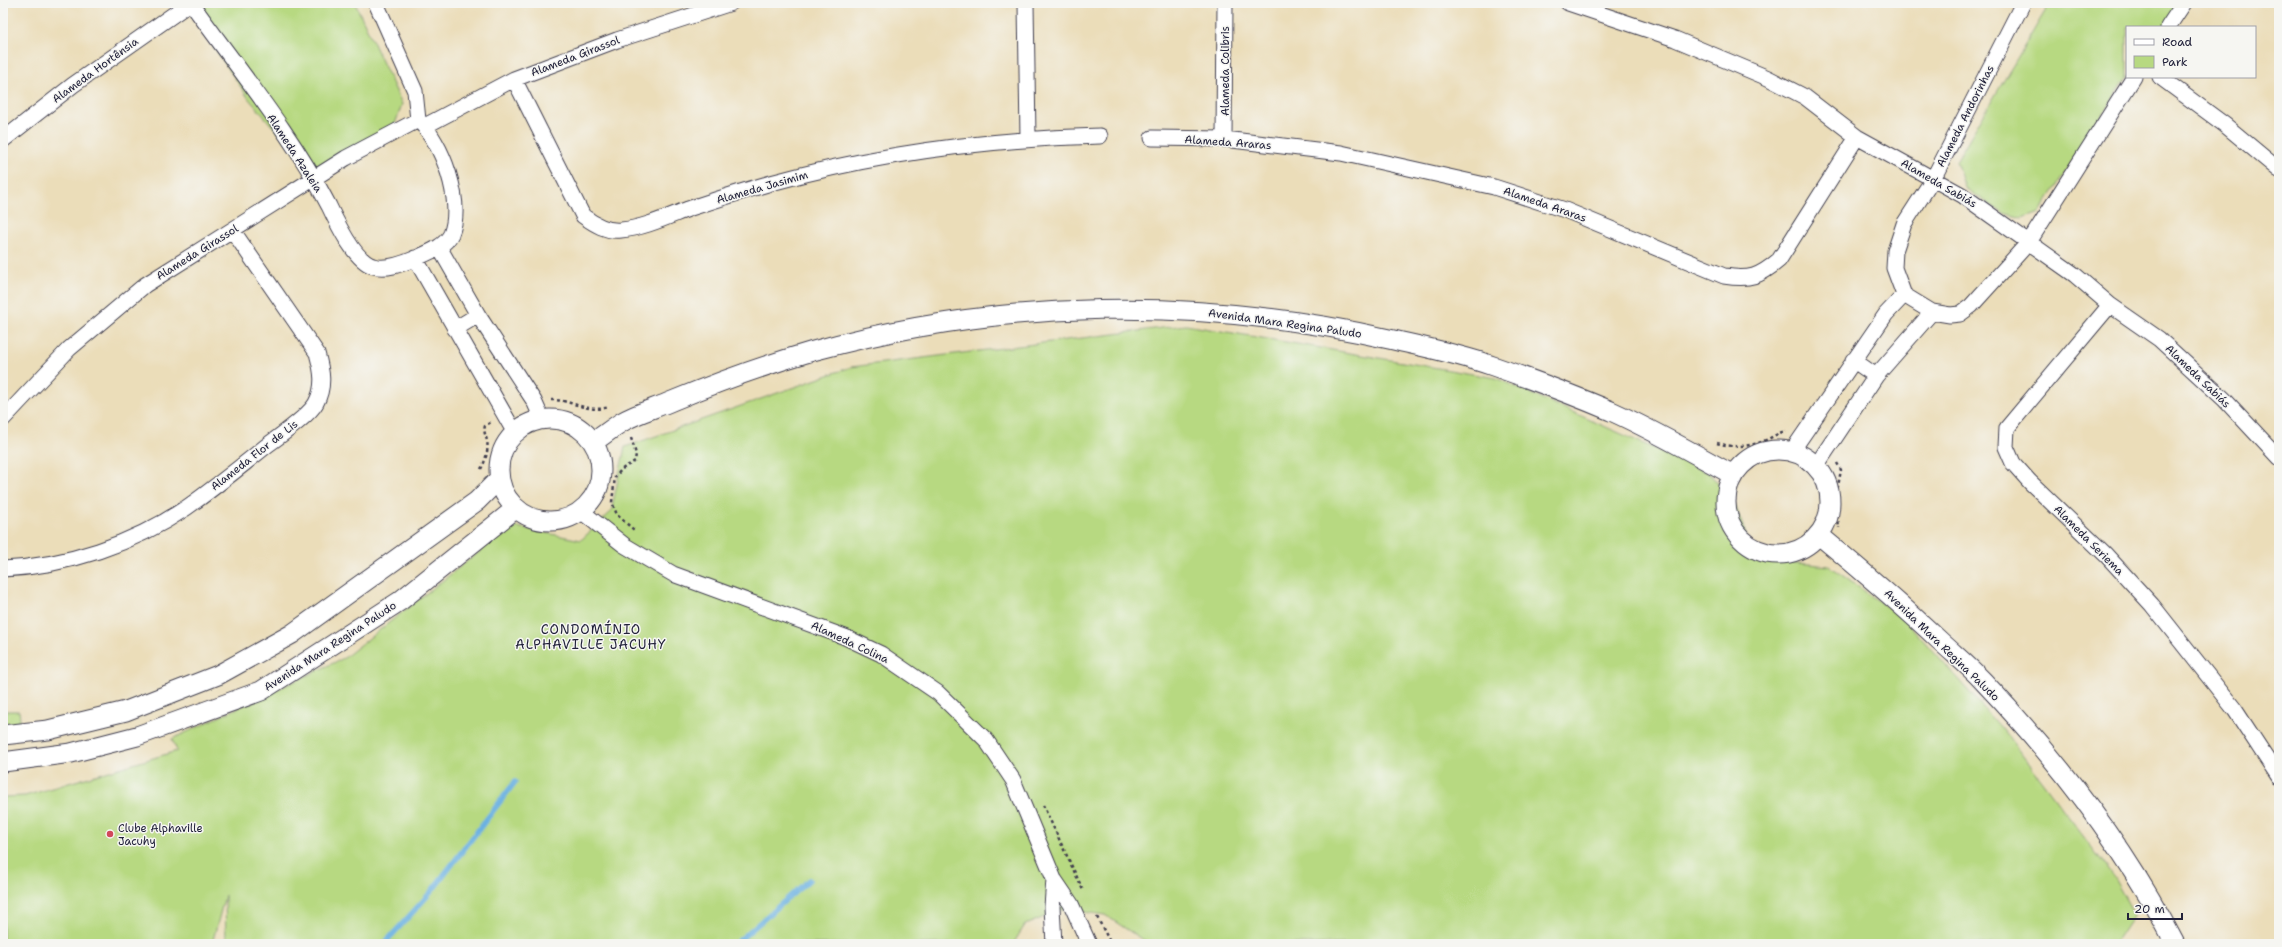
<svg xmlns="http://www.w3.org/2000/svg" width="2282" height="947" font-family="'Shantell Sans',sans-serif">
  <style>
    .green { fill: #b7d981; stroke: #6c7e5e }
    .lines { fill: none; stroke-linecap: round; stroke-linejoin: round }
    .stream { stroke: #6bb1e2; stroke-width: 5.5 }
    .minor-casing { stroke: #403e4e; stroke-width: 17 }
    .tertiary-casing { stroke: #403e4e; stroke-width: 21 }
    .path { stroke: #403e4e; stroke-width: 2.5; stroke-dasharray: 3 3; stroke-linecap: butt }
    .minor { stroke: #fff; stroke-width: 15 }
    .tertiary { stroke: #fff; stroke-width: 19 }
    .poi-dot { fill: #d1495b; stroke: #f6f6f2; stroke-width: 1.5 }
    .labels { text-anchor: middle; stroke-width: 3; stroke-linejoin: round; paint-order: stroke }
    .street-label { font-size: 11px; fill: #22223b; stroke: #f6f6f2 }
    .poi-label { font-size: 11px; fill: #22223b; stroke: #f6f6f2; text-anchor: start }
    .quarter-label { font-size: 13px; letter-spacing: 1px; fill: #22223b; stroke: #f6f6f2 }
  </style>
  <rect width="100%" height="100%" fill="#f6f6f2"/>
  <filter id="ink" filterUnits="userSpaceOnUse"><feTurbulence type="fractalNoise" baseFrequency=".025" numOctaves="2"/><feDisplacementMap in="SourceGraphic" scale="8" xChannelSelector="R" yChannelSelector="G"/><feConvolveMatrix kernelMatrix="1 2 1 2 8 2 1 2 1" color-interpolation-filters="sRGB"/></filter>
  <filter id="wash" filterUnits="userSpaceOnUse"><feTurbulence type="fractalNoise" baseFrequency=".012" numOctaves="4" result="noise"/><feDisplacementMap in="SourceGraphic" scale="16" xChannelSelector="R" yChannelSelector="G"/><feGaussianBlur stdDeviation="0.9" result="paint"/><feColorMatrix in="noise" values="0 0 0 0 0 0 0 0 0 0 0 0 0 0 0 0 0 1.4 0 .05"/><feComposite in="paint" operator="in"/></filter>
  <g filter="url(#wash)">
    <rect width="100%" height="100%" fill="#ebddb9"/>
    <path class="green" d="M184 3H355L402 104 394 127 325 168 305 164 249 99Z
      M2050 3H2189L2172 27H2127V77L2040 212 2023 218 2003 213 1965 188 1956 161Z
      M1186 325 1496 378 1709 473 1734 502 1755 559 1829 566 1905 620 2004 731 2111 873 2134 914 2114 944H1149L1105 915 1064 909 1025 925 1013 944H226L225 895 212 944H3V797L25 796 177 751 172 739 344 658 512 526 581 540 611 512 625 447 851 367Z
      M3 711H19L21 726 3 728Z"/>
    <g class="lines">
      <path class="stream" d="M384 944 431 892 515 782
        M735 944 809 880"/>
    </g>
  </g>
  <g filter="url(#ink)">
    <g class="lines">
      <defs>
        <path id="minor" d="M191 3C238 69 292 134 329 206 337 223 355 261 373 266 386 270 402 264 414 259 427 253 445 247 451 234 464 202 442 141 418 120L415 91 376 3
          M1026 3 1028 138
          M1568 3 1675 39 1768 78 1805 97 1857 137 1962 195 2075 275 2110 305 2159 339 2224 399 2279 458
          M2023 3 1933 179 1904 224 1895 251 1894 268 1904 295 1932 312 1950 315 1960 314 1971 306 2029 242 2134 77
          M2168 27 2184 3
          M2160 77 2225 125 2279 170
          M514 79 583 216C594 224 607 232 621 230 644 228 667 217 688 209 715 200 743 191 771 183 878 153 989 139 1100 136
          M425 126 514 79 617 40 731 3
          M1152 138 1224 139 1341 153 1494 187 1565 210 1724 276C1750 280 1759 277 1779 260L1857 137
          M1224 139 1225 3
          M3 140 73 85 190 3
          M439 247 478 315 534 401 542 419
          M415 258 515 433
          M2110 305 2007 428 2006 447 2013 463 2030 482 2106 555 2152 605 2235 710 2279 777
          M455 329 478 315
          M1853 360 1876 376
          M3 419 69 349 145 285 346 158 418 120
          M1792 451 1886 314 1904 295
          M1816 466 1876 376 1932 312
          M581 511 624 545 673 574 845 637 881 654 938 693 986 740 1013 780 1054 879 1071 904 1089 944
          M3 569C67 566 133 544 186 508 213 489 239 468 265 447 278 437 309 416 316 403 325 386 322 371 317 353L233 231
          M1054 944 1052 907 1054 879"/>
        <path id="tertiary" d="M499 470a51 51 0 1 1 102 0a51 51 0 1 1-102 0Z
          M593 442C603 436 612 428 622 422 637 413 656 408 672 401 718 382 765 365 813 351 1001 299 1199 296 1389 339 1424 347 1460 354 1493 366 1533 380 1573 395 1611 411 1653 430 1693 453 1733 475
          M1726 502a52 52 0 1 1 104 0a52 52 0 1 1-104 0Z
          M1819 535C1860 569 1900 603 1939 640 1954 654 1970 667 1983 681 2058 760 2126 848 2175 944
          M3 735 48 730 126 711 218 675 292 634 477 501 499 479
          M3 762 71 753 137 736 261 691 400 601 515 509"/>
      </defs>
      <use href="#minor" class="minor-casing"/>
      <use href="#tertiary" class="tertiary-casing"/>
      <path class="path" d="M551 400C571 399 588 414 609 407
        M631 438 636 454 635 461 622 469 615 477 612 502 617 515 634 530
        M1717 443C1733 448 1751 447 1766 440 1773 437 1779 432 1786 431
        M1837 463 1841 470 1836 497 1839 528
        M481 469C485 462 489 450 487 441 486 435 483 432 485 426L491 422
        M1043 805 1083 890
        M1097 917 1111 944"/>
      <use href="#minor" class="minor"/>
      <use href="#tertiary" class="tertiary"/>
    </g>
  </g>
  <circle class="poi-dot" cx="110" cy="834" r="4"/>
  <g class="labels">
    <g class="street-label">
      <text transform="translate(575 56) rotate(-21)" y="4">Alameda Girassol</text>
      <text transform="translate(95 70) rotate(-36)" y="4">Alameda Hortênsia</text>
      <text transform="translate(1225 71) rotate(-90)" y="4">Alameda Colibris</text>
      <text transform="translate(1965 116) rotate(-63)" y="4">Alameda Andorinhas</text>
      <text transform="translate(1228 142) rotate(4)" y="4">Alameda Araras</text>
      <text transform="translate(295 153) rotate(57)" y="4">Alameda Azaleia</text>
      <text transform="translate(1939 183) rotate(30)" y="4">Alameda Sabiás</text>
      <text transform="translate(762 187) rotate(-16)" y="4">Alameda Jasimim</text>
      <text transform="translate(1545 204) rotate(19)" y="4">Alameda Araras</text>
      <text transform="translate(197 252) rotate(-32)" y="4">Alameda Girassol</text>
      <text transform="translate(1285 323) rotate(8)" y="4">Avenida Mara Regina Paludo</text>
      <text transform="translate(2198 376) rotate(44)" y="4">Alameda Sabiás</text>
      <text transform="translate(254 455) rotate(-38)" y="4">Alameda Flor de Lis</text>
      <text transform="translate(2089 540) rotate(45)" y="4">Alameda Seriema</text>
      <text transform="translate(850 642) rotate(25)" y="4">Alameda Colina</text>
      <text transform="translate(1942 645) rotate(44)" y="4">Avenida Mara Regina Paludo</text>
      <text transform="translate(330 646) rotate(-33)" y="4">Avenida Mara Regina Paludo</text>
    </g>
    <g class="poi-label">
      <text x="118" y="832">Clube Alphaville<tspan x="118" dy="13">Jacuhy</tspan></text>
    </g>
    <g class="quarter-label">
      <text x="591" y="634">CONDOMÍNIO<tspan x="591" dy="15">ALPHAVILLE JACUHY</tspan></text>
    </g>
  </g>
  <rect width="2282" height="947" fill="none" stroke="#f6f6f2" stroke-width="16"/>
  <rect x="2126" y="26" width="130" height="52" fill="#f6f6f2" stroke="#a1a1a9"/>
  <rect x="2134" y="39" width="20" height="6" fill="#ffffff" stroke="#a1a1a9"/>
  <text x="2162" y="46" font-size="12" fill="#22223b">Road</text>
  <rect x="2134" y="56" width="20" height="12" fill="#b7d981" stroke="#a1a1a9"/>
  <text x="2162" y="66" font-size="12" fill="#22223b">Park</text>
  <path d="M2128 913v6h54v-6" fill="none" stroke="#22223b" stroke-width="2"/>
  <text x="2134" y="913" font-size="12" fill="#22223b" stroke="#f6f6f2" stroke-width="3" paint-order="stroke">20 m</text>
</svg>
